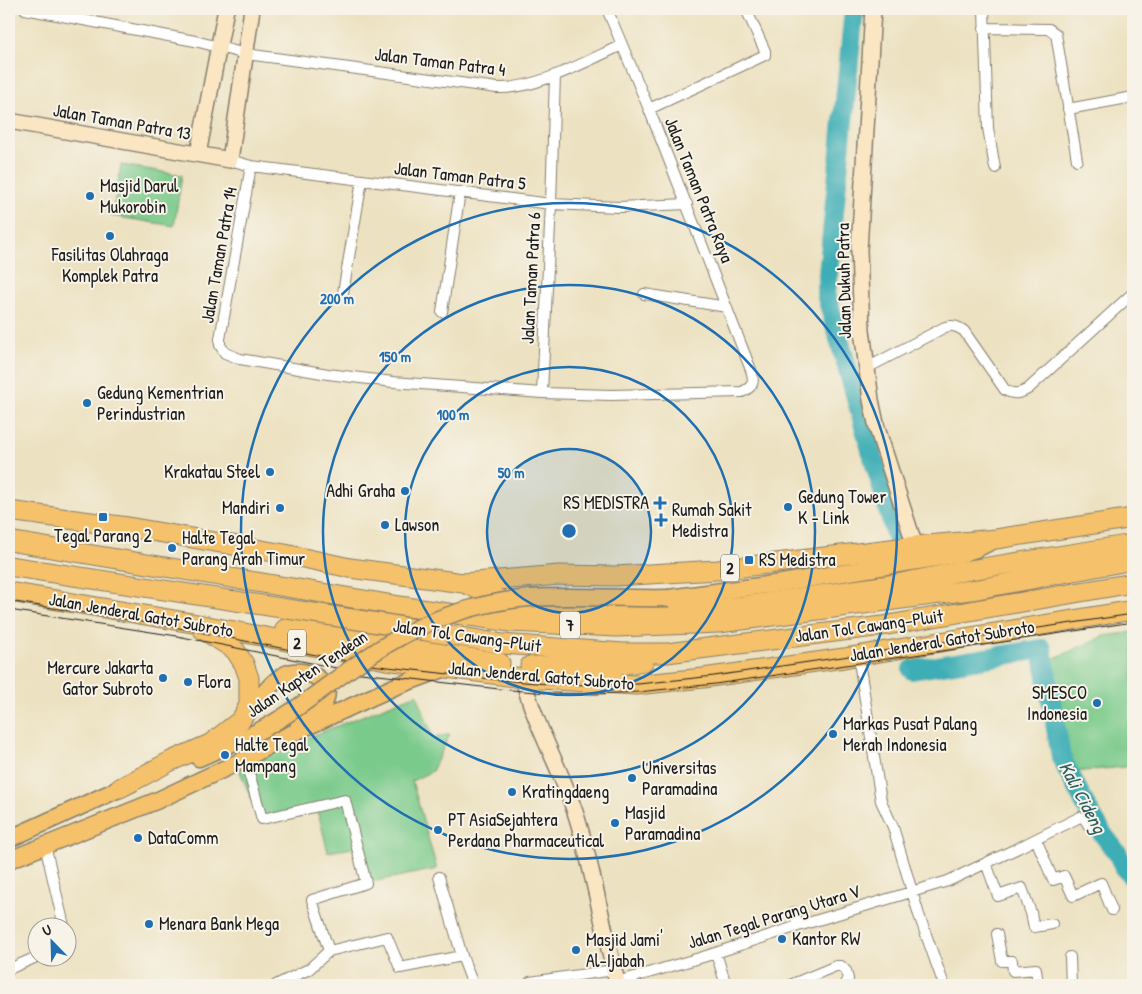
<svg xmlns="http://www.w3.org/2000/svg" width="1142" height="994" font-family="'Patrick Hand',sans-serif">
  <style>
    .green { fill: #7aca8b; stroke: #4b7354 }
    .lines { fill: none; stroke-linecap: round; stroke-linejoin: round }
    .river { stroke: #3daeb6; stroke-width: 20 }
    .street-casing { stroke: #847e6e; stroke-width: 12 }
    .secondary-casing { stroke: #847e6e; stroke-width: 18 }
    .primary-casing { stroke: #847e6e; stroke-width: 19 }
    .highway-casing { stroke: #847e6e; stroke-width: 21 }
    .street { stroke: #fff; stroke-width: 10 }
    .secondary { stroke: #fbe6c4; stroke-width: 15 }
    .primary { stroke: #f5c16b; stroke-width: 16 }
    .highway { stroke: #f5c16b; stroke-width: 19 }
    .tram { stroke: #1c1c1c; stroke-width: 1 }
    .primary-bridge-casing { stroke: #847e6e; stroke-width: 19; stroke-linecap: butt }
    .primary-bridge { stroke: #f5c16b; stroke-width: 16 }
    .ring { fill: none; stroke: #1f6fb2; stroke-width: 2.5 }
    .poi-dot { fill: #1f6fb2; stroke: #f7f3e8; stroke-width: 2 }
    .labels { text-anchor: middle; stroke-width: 4; stroke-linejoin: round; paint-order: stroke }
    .shield { fill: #f7f3e8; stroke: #5e5c59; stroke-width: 1 }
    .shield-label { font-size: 16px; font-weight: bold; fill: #1c1c1c }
    .street-label { font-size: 18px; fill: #1c1c1c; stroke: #f7f3e8 }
    .poi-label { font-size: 18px; fill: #1c1c1c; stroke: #f7f3e8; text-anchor: start }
    .water-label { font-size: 19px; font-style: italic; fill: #2b5e61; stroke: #f7f3e8 }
    .centre { fill: #1f6fb2; stroke: #f7f3e8; stroke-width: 2.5 }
    .ring-label { font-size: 15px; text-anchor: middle; font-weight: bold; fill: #1f6fb2; stroke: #f7f3e8; stroke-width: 4; stroke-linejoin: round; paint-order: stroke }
  </style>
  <rect width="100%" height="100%" fill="#f7f3e8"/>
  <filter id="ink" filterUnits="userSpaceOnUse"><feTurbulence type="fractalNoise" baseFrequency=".02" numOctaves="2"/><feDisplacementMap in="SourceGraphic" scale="10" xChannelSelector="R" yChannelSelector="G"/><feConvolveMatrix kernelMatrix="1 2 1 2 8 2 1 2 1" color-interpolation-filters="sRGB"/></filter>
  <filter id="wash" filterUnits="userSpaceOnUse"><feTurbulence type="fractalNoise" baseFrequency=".0096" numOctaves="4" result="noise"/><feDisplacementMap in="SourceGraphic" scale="20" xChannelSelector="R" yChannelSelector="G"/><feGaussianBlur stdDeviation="1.12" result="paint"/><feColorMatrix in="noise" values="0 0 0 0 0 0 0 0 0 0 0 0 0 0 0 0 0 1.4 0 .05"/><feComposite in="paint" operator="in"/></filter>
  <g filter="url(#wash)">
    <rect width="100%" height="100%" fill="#ece1c0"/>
    <path class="green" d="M121 165 182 175 174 226 112 216Z
      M1133 632V766L1073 772 1058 714 1050 660 1105 636Z
      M417 694 433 738 450 734 432 771 412 781 437 869 366 883 353 848 328 852 317 808 260 818 238 767 247 762Z"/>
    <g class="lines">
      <path class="river" d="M854 9 826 294 897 540
        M912 670 1042 649 1061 757 1087 808 1102 833 1118 854 1123 866 1133 878"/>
    </g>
  </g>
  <g filter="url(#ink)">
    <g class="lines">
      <defs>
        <path id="street" d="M25 9 195 41 246 54 497 88C535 90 587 61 622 45
          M984 9 988 128 995 168
          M984 28 1049 29 1056 34 1077 160
          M649 109 765 55V51L746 9
          M1068 109 1133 97
          M230 160 251 166 551 204 619 207 687 204
          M251 166 220 339V345L225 353 240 359 328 374 393 382 542 393 611 395 742 392C753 387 755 382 751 370L649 109 607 9
          M343 293 362 180
          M644 294 727 307
          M442 312 460 192
          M867 368 945 327C953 325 957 326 964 331L1005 390C1014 395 1019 394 1028 389L1133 293
          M542 393 551 204 555 75
          M858 655 881 801 893 827 919 915 944 985
          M245 759 262 819 345 800 366 883 312 900 329 951 309 969 276 985
          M1036 839 1053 880 1064 876 1073 896 1101 883 1112 910
          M45 845 64 926
          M986 863 998 896 1022 888 1031 913 1034 927 1052 924
          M439 877 462 956 473 985
          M794 912 798 926
          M997 934 1002 961H1012L1013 971 1036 969 1038 985
          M329 951 387 937 400 968 462 956
          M716 953 726 985
          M1070 957 1071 985
          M9 969 39 956
          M530 982 614 970
          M617 982 703 957 798 926 948 881 1018 848 1080 817 1084 818 1091 829
          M790 985 836 966H841L846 971 848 979 844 985"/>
        <path id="secondary" d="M873 9 859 250 862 330 871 400 877 428 915 546
          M9 121 230 160 252 9
          M198 154 226 9
          M523 678C535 727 562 770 577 818 594 873 603 930 618 985"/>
        <path id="primary" d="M669 598 781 583 961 554 976 549 992 541
          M244 717C257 704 268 684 284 675 300 665 335 679 325 701 321 710 307 718 299 724
          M199 758 257 732
          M9 839 132 783
          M9 860 156 801 245 759 280 739 394 687 443 669"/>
        <path id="highway" d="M9 511 128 527 285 554 350 568 463 583 559 575 615 576 718 570 915 546 996 539 1133 518
          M9 541 394 605 510 622 617 627 719 623 978 589 1133 560
          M9 566 391 625 503 644 623 653H667L882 626 1133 583
          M464 583 515 606 531 609 562 612 616 613 695 611 743 606 896 584 957 572 1133 544
          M9 592 192 623 386 660 523 678 636 685 703 678 844 658 1133 610
          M285 629 500 663
          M530 666 601 668 644 661
          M120 788 171 761 210 744 241 720 249 705V678L244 664 235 650 202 629"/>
      </defs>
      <use href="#street" class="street-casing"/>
      <use href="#secondary" class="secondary-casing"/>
      <use href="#primary" class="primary-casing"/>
      <use href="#highway" class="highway-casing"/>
      <use href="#street" class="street"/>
      <use href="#secondary" class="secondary"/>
      <use href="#primary" class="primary"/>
      <use href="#highway" class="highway"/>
      <path class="tram" d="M9 601 179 628 362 664 500 680 548 684 596 685 638 684 714 676 1133 614
        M9 610 177 636 361 673 499 689 548 693 596 694 638 692 715 684 990 644 1133 622"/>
      <defs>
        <path id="primary-bridge" d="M257 732C306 707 345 668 393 641 433 617 482 602 529 598 576 595 623 599 669 598"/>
      </defs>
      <use href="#primary-bridge" class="primary-bridge-casing"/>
      <use href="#primary-bridge" class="primary-bridge"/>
    </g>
  </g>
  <circle cx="569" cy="531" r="82" fill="#1f6fb2" fill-opacity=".12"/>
  <g class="ring">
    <circle cx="569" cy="531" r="82"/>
    <circle cx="569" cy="531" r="164"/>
    <circle cx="569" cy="531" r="246"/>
    <circle cx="569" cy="531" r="328"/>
  </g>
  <g class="poi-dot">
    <circle cx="90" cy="196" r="5"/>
    <circle cx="110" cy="236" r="5"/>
    <circle cx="87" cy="403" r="5"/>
    <circle cx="270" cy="472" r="5"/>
    <circle cx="405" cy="491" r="5"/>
    <path d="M657.5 495.5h5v5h5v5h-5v5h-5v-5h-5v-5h5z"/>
    <circle cx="788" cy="507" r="5"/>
    <circle cx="280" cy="508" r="5"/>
    <rect x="98" y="512" width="10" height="10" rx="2.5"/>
    <path d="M658.5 512.5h5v5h5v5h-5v5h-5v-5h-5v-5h5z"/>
    <circle cx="385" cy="525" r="5"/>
    <circle cx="172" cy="548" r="5"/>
    <rect x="744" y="555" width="10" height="10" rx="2.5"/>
    <circle cx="163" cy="678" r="5"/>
    <circle cx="188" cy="682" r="5"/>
    <circle cx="1097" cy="703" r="5"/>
    <circle cx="833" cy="734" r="5"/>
    <circle cx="225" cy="755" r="5"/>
    <circle cx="632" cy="778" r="5"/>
    <circle cx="512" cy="792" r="5"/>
    <circle cx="615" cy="823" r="5"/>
    <circle cx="438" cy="830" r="5"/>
    <circle cx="138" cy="838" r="5"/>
    <circle cx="149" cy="924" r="5"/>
    <circle cx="782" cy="939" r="5"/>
    <circle cx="576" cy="950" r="5"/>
  </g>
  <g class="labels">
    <g class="shield">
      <rect x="721" y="554.5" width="18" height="27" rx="4"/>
      <rect x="560" y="611.5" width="20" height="27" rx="4"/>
      <rect x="288" y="629.5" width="18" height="27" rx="4"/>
    </g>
    <g class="shield-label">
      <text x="730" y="574">2</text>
      <text x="570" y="631">7</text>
      <text x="297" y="649">2</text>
    </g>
    <g class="street-label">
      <text transform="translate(440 62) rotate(7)" y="6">Jalan Taman Patra 4</text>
      <text transform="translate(122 122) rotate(10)" y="6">Jalan Taman Patra 13</text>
      <text transform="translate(460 176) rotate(7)" y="6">Jalan Taman Patra 5</text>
      <text transform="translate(699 190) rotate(68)" y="6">Jalan Taman Patra Raya</text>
      <text transform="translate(219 255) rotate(-80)" y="6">Jalan Taman Patra 14</text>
      <text transform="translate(531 278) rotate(-87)" y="6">Jalan Taman Patra 6</text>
      <text transform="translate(844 281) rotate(-91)" y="6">Jalan Dukuh Patra</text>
      <text transform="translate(141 615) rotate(10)" y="6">Jalan Jenderal Gatot Subroto</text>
      <text transform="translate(869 626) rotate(-8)" y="6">Jalan Tol Cawang–Pluit</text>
      <text transform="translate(467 636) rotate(8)" y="6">Jalan Tol Cawang–Pluit</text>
      <text transform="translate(942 641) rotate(-9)" y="6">Jalan Jenderal Gatot Subroto</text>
      <text transform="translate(307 674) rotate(-34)" y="6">Jalan Kapten Tendean</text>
      <text transform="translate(541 676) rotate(5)" y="6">Jalan Jenderal Gatot Subroto</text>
      <text transform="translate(774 917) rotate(-17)" y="6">Jalan Tegal Parang Utara V</text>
    </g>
    <g class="poi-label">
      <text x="100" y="192">Masjid Darul<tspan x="100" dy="21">Mukorobin</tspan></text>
      <text x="110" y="261" text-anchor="middle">Fasilitas Olahraga<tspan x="110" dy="21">Komplek Patra</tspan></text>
      <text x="97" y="399">Gedung Kementrian<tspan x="97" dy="21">Perindustrian</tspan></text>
      <text x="260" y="478" text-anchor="end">Krakatau Steel</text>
      <text x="395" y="497" text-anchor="end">Adhi Graha</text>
      <text x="798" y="503">Gedung Tower<tspan x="798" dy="21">K - Link</tspan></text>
      <text x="649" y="509" text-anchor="end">RS MEDISTRA</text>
      <text x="270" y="514" text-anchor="end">Mandiri</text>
      <text x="672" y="516">Rumah Sakit<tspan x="672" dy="21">Medistra</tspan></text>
      <text x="395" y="531">Lawson</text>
      <text x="103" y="542" text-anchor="middle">Tegal Parang 2</text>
      <text x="182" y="544">Halte Tegal<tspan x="182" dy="21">Parang Arah Timur</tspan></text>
      <text x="759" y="566">RS Medistra</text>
      <text x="153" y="674" text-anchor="end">Mercure Jakarta<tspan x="153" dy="21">Gator Subroto</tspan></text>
      <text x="198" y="688">Flora</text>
      <text x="1087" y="699" text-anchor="end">SMESCO<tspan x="1087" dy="21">Indonesia</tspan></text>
      <text x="843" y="730">Markas Pusat Palang<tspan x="843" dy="21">Merah Indonesia</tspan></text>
      <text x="235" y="751">Halte Tegal<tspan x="235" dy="21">Mampang</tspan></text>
      <text x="642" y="774">Universitas<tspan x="642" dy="21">Paramadina</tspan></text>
      <text x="522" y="798">Kratingdaeng</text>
      <text x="625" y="819">Masjid<tspan x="625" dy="21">Paramadina</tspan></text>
      <text x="448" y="826">PT AsiaSejahtera<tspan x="448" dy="21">Perdana Pharmaceutical</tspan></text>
      <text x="148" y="844">DataComm</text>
      <text x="159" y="930">Menara Bank Mega</text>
      <text x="792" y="945">Kantor RW</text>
      <text x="586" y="946">Masjid Jami'<tspan x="586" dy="21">Al-Ijabah</tspan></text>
    </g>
    <g class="water-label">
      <text transform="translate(1083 797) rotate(62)" y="7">Kali Cideng</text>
    </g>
  </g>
  <circle cx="569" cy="531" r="8" class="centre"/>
  <g class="ring-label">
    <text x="337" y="304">200 m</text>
    <text x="395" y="362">150 m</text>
    <text x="453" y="420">100 m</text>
    <text x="511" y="478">50 m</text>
  </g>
  <rect width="1142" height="994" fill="none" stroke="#f7f3e8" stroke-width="30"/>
  <g transform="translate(52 942) rotate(337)"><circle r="24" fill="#f7f3e8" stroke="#9f9d96"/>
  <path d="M0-4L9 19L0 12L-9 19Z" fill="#1f6fb2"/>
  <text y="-8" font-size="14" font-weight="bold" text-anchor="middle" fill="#1c1c1c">U</text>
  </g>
</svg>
